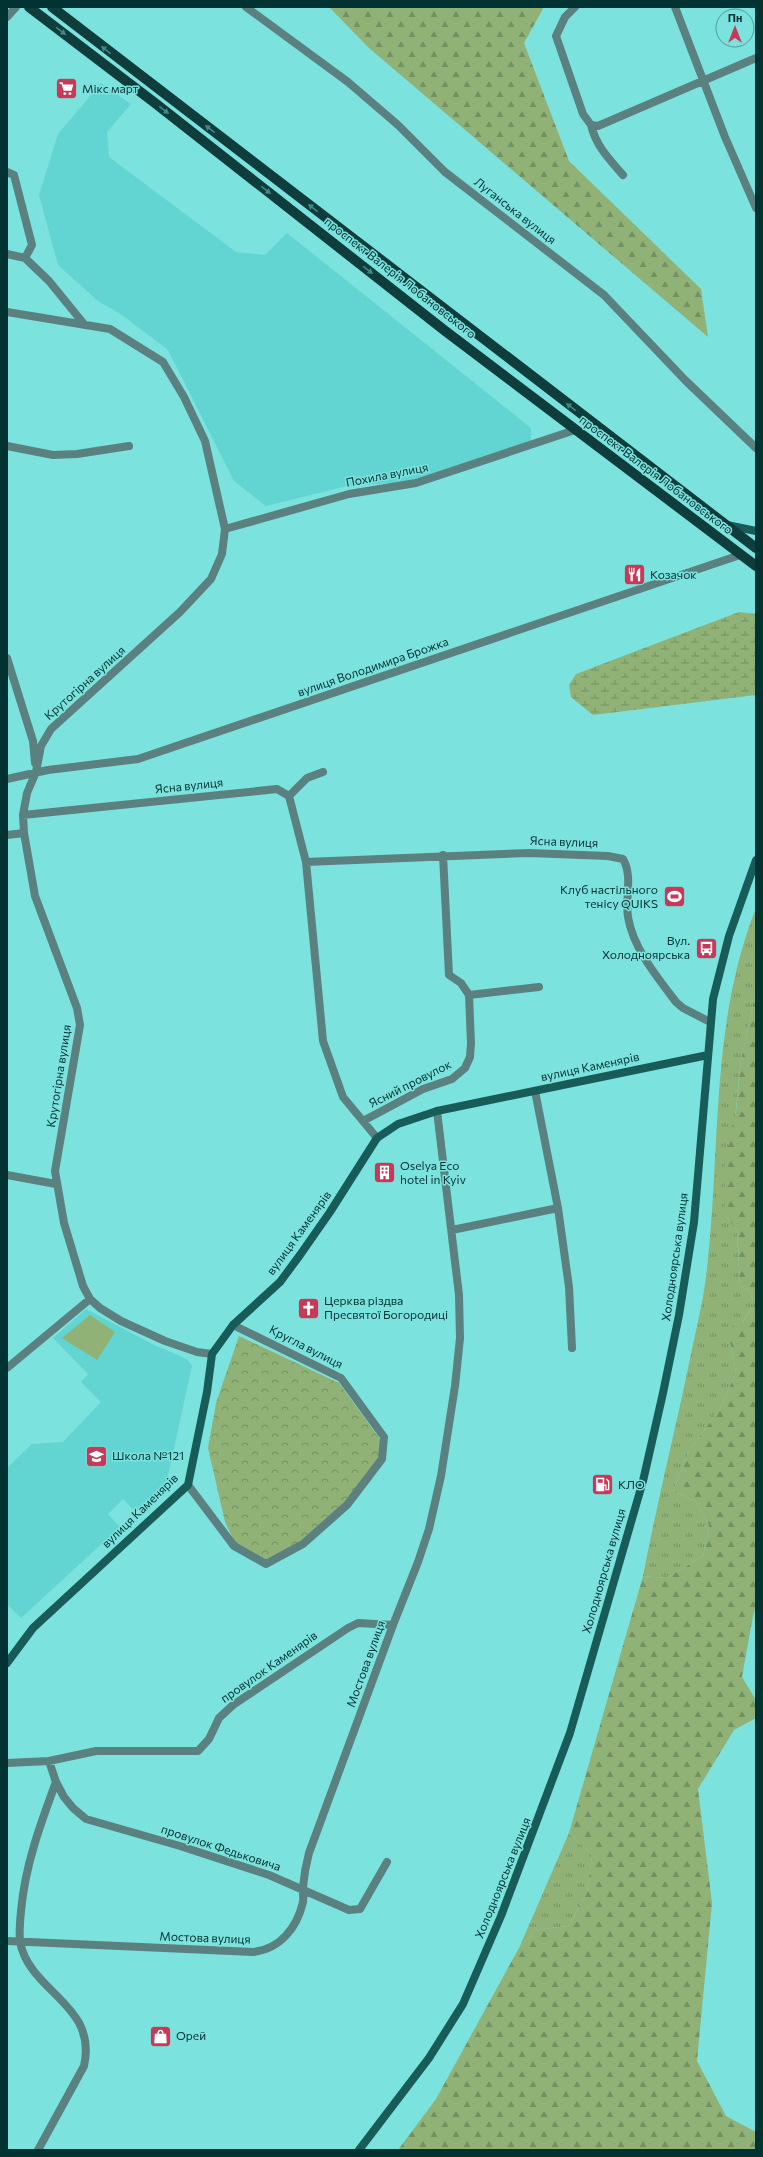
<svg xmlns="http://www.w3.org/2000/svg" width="763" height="2157" font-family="Commissioner,sans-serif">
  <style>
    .built { fill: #62d4d1 }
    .grass { fill: url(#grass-tufts) }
    .forest { fill: url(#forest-firs) }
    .wetland { fill: url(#wetland-marsh) }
    .park { fill: url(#park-crowns) }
    .garden { fill: #90b277 }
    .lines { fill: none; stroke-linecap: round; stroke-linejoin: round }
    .street { stroke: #5a817f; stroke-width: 8 }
    .secondary { stroke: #185c5a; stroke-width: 8 }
    .primary { stroke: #0e3d3c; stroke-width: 10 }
    .oneway { fill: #408785 }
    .labels { text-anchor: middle; stroke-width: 3; stroke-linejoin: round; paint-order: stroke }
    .poi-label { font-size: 12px; fill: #023231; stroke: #7ce2de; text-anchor: start }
    .street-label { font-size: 12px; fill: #023231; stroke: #7ce2de }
  </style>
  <defs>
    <pattern id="grass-tufts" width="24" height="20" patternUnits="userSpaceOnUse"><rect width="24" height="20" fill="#90b277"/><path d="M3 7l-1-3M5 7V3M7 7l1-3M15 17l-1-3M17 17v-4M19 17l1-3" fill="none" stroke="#739162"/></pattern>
    <pattern id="forest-firs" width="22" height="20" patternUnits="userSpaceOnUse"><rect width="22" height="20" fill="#90b277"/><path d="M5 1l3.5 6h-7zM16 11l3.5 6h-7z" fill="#739162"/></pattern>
    <pattern id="wetland-marsh" width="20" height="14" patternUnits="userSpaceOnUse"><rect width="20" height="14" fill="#90b277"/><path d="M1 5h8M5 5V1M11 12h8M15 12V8" fill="none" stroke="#739162"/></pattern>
    <pattern id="park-crowns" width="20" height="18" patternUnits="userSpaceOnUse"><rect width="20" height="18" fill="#90b277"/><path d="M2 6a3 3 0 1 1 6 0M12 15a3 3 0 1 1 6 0" fill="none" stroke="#739162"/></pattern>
  </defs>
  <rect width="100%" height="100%" fill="#7ce2de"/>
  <path class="built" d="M101 83 131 104 107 132 109 157 236 252 265 255 287 233 531 428V441L408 482 347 486 266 506 234 481 168 350 122 315 98 301 58 265 39 195 58 134Z
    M86 1309 156 1346 178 1355 188 1360 192 1366 164 1494H156L136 1513 123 1499 108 1514 120 1527 21 1618 7 1604V1468L32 1444 63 1442 101 1402 81 1382 88 1374 53 1338Z"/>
  <path class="grass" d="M756 908V991L741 1060 725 1215 737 1231 740 1286 749 1290 754 1304 730 1342 736 1372 721 1407 689 1451 673 1491 695 1501 709 1525 703 1556 667 1578 643 1576C657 1503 675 1431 690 1359 696 1329 704 1299 707 1268 721 1147 710 1024 756 908Z
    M569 1833 592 1855 587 1893 568 1926 535 1930 519 1948Z"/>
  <path class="forest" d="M329 7H544L524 43 569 161 701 289 708 337 369 48Z
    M756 991V1606L753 1616 742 1677 756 1700V1718L734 1730 698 1789 712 1903 697 2061 726 2116 756 2132V2150H398L436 2099 519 1948 535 1930 568 1926 587 1893 592 1855 569 1833 643 1576 667 1578 703 1556 709 1525 695 1501 673 1491 689 1451 721 1407 736 1372 730 1342 722 1331 743 1322 754 1304 749 1290 740 1286 737 1231 725 1215V1157L736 1111 741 1060Z"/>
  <path class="wetland" d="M739 612 756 614V695L593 715 571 697 569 685 576 674Z"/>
  <path class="park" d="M239 1336 339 1383 380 1439 381 1457 345 1502 301 1542 266 1560 235 1543 225 1522 208 1448 216 1403Z"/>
  <path class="garden" d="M90 1315 115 1332 97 1360 62 1338Z"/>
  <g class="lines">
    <path class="street" d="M246 7 348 82 398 125 445 172 604 295 685 380 756 448
      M575 7 565 17 556 36 583 114 591 125 598 126 756 58
      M675 7 725 137 756 208
      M7 17 16 7
      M591 125C596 146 609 159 623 175
      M7 172 14 175 32 245 25 258
      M7 254 25 258 49 281 84 324
      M7 312 110 329 163 362 184 397 205 441 225 529 222 554 211 579 180 612 51 729 41 746 36 772 27 793 23 815 24 833 35 896 77 1008 80 1025 55 1171 64 1223 83 1286 90 1299 100 1308 121 1321 165 1341 197 1352 212 1354
      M7 446 53 455 77 454 129 446
      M225 529 349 494 416 483 575 430
      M7 658 33 741 35 763
      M7 779 48 770 138 759 740 555
      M289 796 307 778 323 772
      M23 815 277 789 289 796 306 862 323 1041 343 1097 377 1138
      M7 835 24 833
      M306 862 529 853 608 856 623 859C633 876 625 898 628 917 633 948 657 977 676 1002L683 1008 710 1022
      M469 995 539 987
      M535 1091 558 1208 569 1287 572 1348
      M363 1121 423 1089 452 1079 465 1068 470 1057 471 1043 469 995 461 983 449 975 443 855
      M7 1175 56 1184
      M452 1230 558 1208
      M7 1368 90 1299
      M188 1485 234 1546 266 1564 303 1544 347 1505 382 1459 384 1437 341 1378 233 1325
      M49 1761 56 1782 64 1797 73 1808 86 1819 180 1846 269 1875 349 1910 360 1909 387 1862
      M7 1763 49 1761 96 1751H198L209 1739 219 1718 233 1705 348 1628 358 1623 393 1625
      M7 1941 253 1952C280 1949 297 1928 303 1902 304 1897 302 1892 303 1887 304 1875 306 1864 309 1853L393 1625 418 1562 429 1529 441 1476 455 1386 460 1338 459 1295 437 1111
      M38 2150 84 2066C98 2004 30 1993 20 1942 19 1932 20 1921 21 1911 25 1866 40 1825 56 1782"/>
    <path class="secondary" d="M727 525 756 531
      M7 1663 33 1628 188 1485 207 1392 212 1354 233 1325 280 1282 300 1255 330 1212 377 1138 398 1124 437 1111 708 1055
      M359 2150 429 2058 463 2004 501 1916 570 1733 643 1481 663 1393 679 1315 694 1222 713 999 729 936 756 860"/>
    <path class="primary" d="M29 7 155 103 444 330 756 566
      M52 7 756 548"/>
  </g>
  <defs><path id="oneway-solid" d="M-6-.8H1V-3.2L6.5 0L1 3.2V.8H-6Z"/></defs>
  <g class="oneway">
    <use href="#oneway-solid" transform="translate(61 31) rotate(37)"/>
    <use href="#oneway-solid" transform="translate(106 50) rotate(-142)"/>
    <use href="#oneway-solid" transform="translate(164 110) rotate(38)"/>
    <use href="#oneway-solid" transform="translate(210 129) rotate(-143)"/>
    <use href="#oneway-solid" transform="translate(266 190) rotate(38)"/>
    <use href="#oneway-solid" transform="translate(313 208) rotate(-142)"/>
    <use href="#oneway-solid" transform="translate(368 270) rotate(38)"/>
    <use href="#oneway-solid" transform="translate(571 407) rotate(-143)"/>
  </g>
  <defs>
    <symbol id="supermarket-square" viewBox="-11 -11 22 22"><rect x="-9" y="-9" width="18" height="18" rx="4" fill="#c83857" stroke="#7ce2de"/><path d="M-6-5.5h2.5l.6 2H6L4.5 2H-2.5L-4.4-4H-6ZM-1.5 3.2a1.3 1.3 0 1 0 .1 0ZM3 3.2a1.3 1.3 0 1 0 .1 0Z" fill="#fff"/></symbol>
    <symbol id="restaurant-square" viewBox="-11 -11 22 22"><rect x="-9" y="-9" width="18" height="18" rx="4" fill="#c83857" stroke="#7ce2de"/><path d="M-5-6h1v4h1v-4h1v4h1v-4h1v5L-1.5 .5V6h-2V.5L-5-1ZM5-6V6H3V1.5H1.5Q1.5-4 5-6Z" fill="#fff"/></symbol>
    <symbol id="stadium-square" viewBox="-11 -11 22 22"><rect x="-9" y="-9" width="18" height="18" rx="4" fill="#c83857" stroke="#7ce2de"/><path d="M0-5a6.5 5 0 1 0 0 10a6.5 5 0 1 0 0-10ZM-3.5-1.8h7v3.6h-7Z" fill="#fff"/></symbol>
    <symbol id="bus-square" viewBox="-11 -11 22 22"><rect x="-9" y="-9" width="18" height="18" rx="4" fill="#c83857" stroke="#7ce2de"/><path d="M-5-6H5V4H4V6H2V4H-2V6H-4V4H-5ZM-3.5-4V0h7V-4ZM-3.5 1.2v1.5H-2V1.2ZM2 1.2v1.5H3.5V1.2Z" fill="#fff"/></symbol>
    <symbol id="building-square" viewBox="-11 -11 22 22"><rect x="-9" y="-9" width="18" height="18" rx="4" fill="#c83857" stroke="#7ce2de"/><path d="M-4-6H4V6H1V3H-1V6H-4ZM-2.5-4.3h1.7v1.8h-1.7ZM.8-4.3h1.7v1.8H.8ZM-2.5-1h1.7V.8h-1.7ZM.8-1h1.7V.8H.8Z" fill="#fff"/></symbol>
    <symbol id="church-square" viewBox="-11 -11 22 22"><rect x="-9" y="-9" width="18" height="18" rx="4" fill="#c83857" stroke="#7ce2de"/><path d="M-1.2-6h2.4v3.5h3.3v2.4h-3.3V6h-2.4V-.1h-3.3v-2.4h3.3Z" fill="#fff"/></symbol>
    <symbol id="school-square" viewBox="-11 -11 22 22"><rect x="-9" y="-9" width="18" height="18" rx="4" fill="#c83857" stroke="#7ce2de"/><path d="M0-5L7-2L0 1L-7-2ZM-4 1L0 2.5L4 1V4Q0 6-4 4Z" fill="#fff"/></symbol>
    <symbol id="fuel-square" viewBox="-11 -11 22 22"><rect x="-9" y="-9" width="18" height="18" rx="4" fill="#c83857" stroke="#7ce2de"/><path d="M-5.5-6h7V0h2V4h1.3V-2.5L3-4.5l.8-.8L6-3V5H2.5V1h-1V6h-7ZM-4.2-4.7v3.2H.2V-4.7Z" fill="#fff"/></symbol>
    <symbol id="shop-square" viewBox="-11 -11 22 22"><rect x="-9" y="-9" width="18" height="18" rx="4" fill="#c83857" stroke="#7ce2de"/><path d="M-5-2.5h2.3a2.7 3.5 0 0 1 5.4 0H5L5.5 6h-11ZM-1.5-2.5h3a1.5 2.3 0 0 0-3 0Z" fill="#fff"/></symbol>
  </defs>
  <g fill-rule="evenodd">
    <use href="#supermarket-square" x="54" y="76" width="25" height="25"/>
    <use href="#restaurant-square" x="622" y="562" width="25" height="25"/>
    <use href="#stadium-square" x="662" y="884" width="25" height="25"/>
    <use href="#bus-square" x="694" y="936" width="25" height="25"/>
    <use href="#building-square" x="372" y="1160" width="25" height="25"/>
    <use href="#church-square" x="296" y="1296" width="25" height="25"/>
    <use href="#school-square" x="84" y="1444" width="25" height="25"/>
    <use href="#fuel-square" x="590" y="1472" width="25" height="25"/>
    <use href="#shop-square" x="148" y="2024" width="25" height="25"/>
  </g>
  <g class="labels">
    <g class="poi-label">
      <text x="82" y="93">Мікс март</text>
      <text x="650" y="579">Козачок</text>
      <text x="658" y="894" text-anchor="end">Клуб настільного<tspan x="658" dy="14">тенісу QUIKS</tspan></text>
      <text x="690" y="945" text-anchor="end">Вул.<tspan x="690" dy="14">Холодноярська</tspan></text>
      <text x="400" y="1170">Oselya Eco<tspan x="400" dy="14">hotel in Kyiv</tspan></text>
      <text x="324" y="1305">Церква різдва<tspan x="324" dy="14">Пресвятої Богородиці</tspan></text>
      <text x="112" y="1460">Школа №121</text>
      <text x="618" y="1489">КЛО</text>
      <text x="176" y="2040">Орей</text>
    </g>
    <g class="street-label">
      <text transform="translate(515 211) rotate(38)" y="4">Луганська вулиця</text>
      <text transform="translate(400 278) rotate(38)" y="4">проспект Валерія Лобановського</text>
      <text transform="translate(387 475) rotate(-11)" y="4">Похила вулиця</text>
      <text transform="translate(656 475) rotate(37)" y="4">проспект Валерія Лобановського</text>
      <text transform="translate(373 667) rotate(-19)" y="4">вулиця Володимира Брожка</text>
      <text transform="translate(85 683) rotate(-42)" y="4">Крутогірна вулиця</text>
      <text transform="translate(189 786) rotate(-6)" y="4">Ясна вулиця</text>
      <text transform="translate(564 842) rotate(2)" y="4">Ясна вулиця</text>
      <text transform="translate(590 1067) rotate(-12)" y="4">вулиця Каменярів</text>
      <text transform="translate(59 1076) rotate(-81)" y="4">Крутогірна вулиця</text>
      <text transform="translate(410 1084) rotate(-27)" y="4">Ясний провулок</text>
      <text transform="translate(299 1233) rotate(-54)" y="4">вулиця Каменярів</text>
      <text transform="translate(675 1257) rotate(-82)" y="4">Холодноярська вулиця</text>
      <text transform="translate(306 1347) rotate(27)" y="4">Кругла вулиця</text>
      <text transform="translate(140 1511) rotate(-44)" y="4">вулиця Каменярів</text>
      <text transform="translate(604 1571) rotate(-74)" y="4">Холодноярська вулиця</text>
      <text transform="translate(366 1664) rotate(-70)" y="4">Мостова вулиця</text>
      <text transform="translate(269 1667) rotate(-35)" y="4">провулок Каменярів</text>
      <text transform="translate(221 1848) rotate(18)" y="4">провулок Федьковича</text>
      <text transform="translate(503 1878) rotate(-68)" y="4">Холодноярська вулиця</text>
      <text transform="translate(205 1938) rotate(2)" y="4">Мостова вулиця</text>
    </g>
  </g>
  <rect width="763" height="2157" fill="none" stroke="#023231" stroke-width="16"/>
  <g transform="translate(735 28)"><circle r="19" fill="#7ce2de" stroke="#4b9c99"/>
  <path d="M0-3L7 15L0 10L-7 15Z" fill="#c83857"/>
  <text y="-6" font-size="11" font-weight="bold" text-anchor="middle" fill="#023231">Пн</text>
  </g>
</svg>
